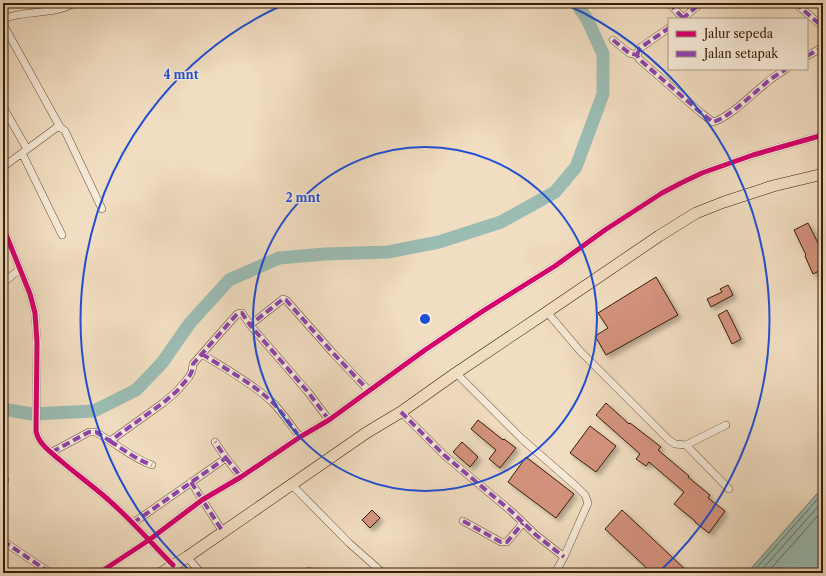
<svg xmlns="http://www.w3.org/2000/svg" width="826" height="576" font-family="'Libre Caslon Text',serif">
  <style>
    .water { fill: #9bbcb3; stroke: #737c6d }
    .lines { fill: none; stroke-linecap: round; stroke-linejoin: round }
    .shore { stroke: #696c5b; stroke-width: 1 }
    .river { stroke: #9bbcb3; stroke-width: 13 }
    .building { fill: #d4937e; stroke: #371c03; filter: url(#shadow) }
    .minor-casing { stroke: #664c32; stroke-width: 8 }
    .trunk-casing { stroke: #371c03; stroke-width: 12 }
    .minor { stroke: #f6e9d7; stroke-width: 7 }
    .trunk { stroke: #f1ddc1; stroke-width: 11 }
    .quiet { stroke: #8e44ad; stroke-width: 4; stroke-dasharray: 8 4; stroke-linecap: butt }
    .cycleway-casing { stroke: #f6e9d7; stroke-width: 8 }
    .cycleway { stroke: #d6006c; stroke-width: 5 }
    .ring { fill: none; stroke: #1d4ed8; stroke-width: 2 }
    .centre { fill: #1d4ed8; stroke: #f6e9d7; stroke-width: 2 }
    .ring-label { font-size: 12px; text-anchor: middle; font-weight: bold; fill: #1d4ed8; stroke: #f6e9d7; stroke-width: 3; stroke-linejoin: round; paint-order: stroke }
  </style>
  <defs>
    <filter id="shadow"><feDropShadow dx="3.5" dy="3.5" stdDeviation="2" flood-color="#0004"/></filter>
  </defs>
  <rect width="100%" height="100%" fill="#f1ddc1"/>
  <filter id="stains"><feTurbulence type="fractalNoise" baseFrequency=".005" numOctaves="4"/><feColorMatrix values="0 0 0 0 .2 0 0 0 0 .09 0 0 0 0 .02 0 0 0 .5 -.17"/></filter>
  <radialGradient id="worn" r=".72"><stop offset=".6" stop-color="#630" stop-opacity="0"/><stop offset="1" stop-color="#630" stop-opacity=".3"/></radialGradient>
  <path class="water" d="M823 487V573H747Z"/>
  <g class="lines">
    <path class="shore" d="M752 573 823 493
      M759 573 823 501
      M767 573 823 510"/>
    <path class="river" d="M3 409 32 414 94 411 136 390 162 363 190 323 229 280 279 258 325 254 388 252 439 242 501 222 555 192 576 167 603 94V54L587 19 576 3"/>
  </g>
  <path class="building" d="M808 223 821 249 823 248V269L813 274 805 256 806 255 794 230Z
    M656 277 678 315 606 355 595 336 608 328 598 313Z
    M728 285 733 295 711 307 707 299 722 292 720 289Z
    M727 310 741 339 732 344 718 315Z
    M606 403 629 424 630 423 661 447 658 450 689 476 688 477 710 495 708 498 725 511 709 533 695 522V521L674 504 684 492 649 462 646 466 636 459 640 454 596 415Z
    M478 420 503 440 504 439 516 448 500 468 489 459 496 450 471 429Z
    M590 426 616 446 596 472 570 453Z
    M462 442 478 457 470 467 453 452Z
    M526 457 574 494 556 518 508 482Z
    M372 510 380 518 370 528 362 520Z
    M622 510 689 573H652L605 529Z"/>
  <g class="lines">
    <defs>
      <path id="minor" d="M669 3 683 18
        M795 3 823 27
        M3 19C25 9 53 16 74 3
        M682 19 701 3
        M3 24 60 127 65 131 102 209
        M613 40 629 53 637 55 639 59 700 112 709 119 713 122C730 117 751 95 765 84 771 78 779 74 786 69
        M637 55 640 48 669 28
        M807 56 823 47
        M3 107 27 149
        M22 153 62 235
        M3 167 56 128 60 127
        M3 227 30 294 35 313 37 342 36 431C38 444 52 453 61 461 75 473 90 484 104 496 129 517 150 542 173 565
        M3 283 20 269
        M547 312 580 351 669 440 675 444 686 445 726 425
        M202 354C224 368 252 383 271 401 282 411 290 425 300 437
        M456 373 522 439 577 487 585 495 588 503 564 557 555 573
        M401 412 444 455 511 511 536 535 564 557
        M329 420 308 392 250 325 283 299 286 300 333 353 369 391
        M110 441C124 450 137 460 152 465
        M686 445 729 489
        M52 452 89 432H96L110 441 163 403 177 391 189 377 192 371 193 364 237 314 240 313H242L250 325
        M226 458 241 477
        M191 482 223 532
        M3 484 5 480
        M292 485 349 543 383 573
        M463 521 501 542H507L523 523
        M133 523 226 458 215 442
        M3 541 49 572 57 573
        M187 557 201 573
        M99 573 149 540 202 500 241 477 300 437 329 420 425 350 483 311 555 266 605 230 662 193 681 183 702 173 753 155 823 135
        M307 573 309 571"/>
      <path id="trunk" d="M161 573 187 557 366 433 401 412 456 373 547 312 659 236 696 213 724 202 773 186 823 174"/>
    </defs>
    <use href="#minor" class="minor-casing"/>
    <use href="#trunk" class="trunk-casing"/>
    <use href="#minor" class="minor"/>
    <use href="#trunk" class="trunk"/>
    <path class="quiet" d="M669 3 683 18
      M795 3 823 27
      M682 19 701 3
      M613 40 629 53 637 55 639 59 700 112 709 119 713 122C730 117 751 95 765 84 771 78 779 74 786 69
      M637 55 640 48 669 28
      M807 56 823 47
      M202 354C224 368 252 383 271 401 282 411 290 425 300 437
      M401 412 444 455 511 511 536 535 564 557
      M329 420 308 392 250 325 283 299 286 300 333 353 369 391
      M110 441C124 450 137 460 152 465
      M52 452 89 432H96L110 441 163 403 177 391 189 377 192 371 193 364 237 314 240 313H242L250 325
      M226 458 241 477
      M191 482 223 532
      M3 484 5 480
      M463 521 501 542H507L523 523
      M133 523 226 458 215 442
      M3 541 49 572 57 573
      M307 573 309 571"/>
    <defs>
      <path id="cycleway" d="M3 227 30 294 35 313 37 342 36 431C38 444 52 453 61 461 75 473 90 484 104 496 129 517 150 542 173 565
        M99 573 149 540 202 500 241 477 300 437 329 420 425 350 483 311 555 266 605 230 662 193 681 183 702 173 753 155 823 135"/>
    </defs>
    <use href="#cycleway" class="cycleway-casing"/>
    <use href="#cycleway" class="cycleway"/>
  </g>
  <g class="ring">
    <circle cx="425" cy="319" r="172"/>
    <path d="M190 571A345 345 0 0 1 285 4M565 4A345 345 0 0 1 660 571"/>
  </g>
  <circle cx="425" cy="319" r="6" class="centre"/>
  <g class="ring-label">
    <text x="181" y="79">4 mnt</text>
    <text x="303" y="202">2 mnt</text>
  </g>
  <rect width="826" height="576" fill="none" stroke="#f1ddc1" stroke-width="16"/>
  <rect x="4" y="4" width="818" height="568" fill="none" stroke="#371c03" stroke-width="2"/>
  <rect x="8" y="8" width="810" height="560" fill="none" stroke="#371c03"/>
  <rect x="668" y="18" width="140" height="52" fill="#f6e9d7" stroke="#aa9782"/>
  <rect x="676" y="31" width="20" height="6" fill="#d6006c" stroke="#aa9782"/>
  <text x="704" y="38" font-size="12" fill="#371c03">Jalur sepeda</text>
  <rect x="676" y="51" width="20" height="6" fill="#8e44ad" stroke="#aa9782"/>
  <text x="704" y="58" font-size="12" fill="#371c03">Jalan setapak</text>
  <rect width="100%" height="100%" filter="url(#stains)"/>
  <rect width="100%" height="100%" fill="url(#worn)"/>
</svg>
